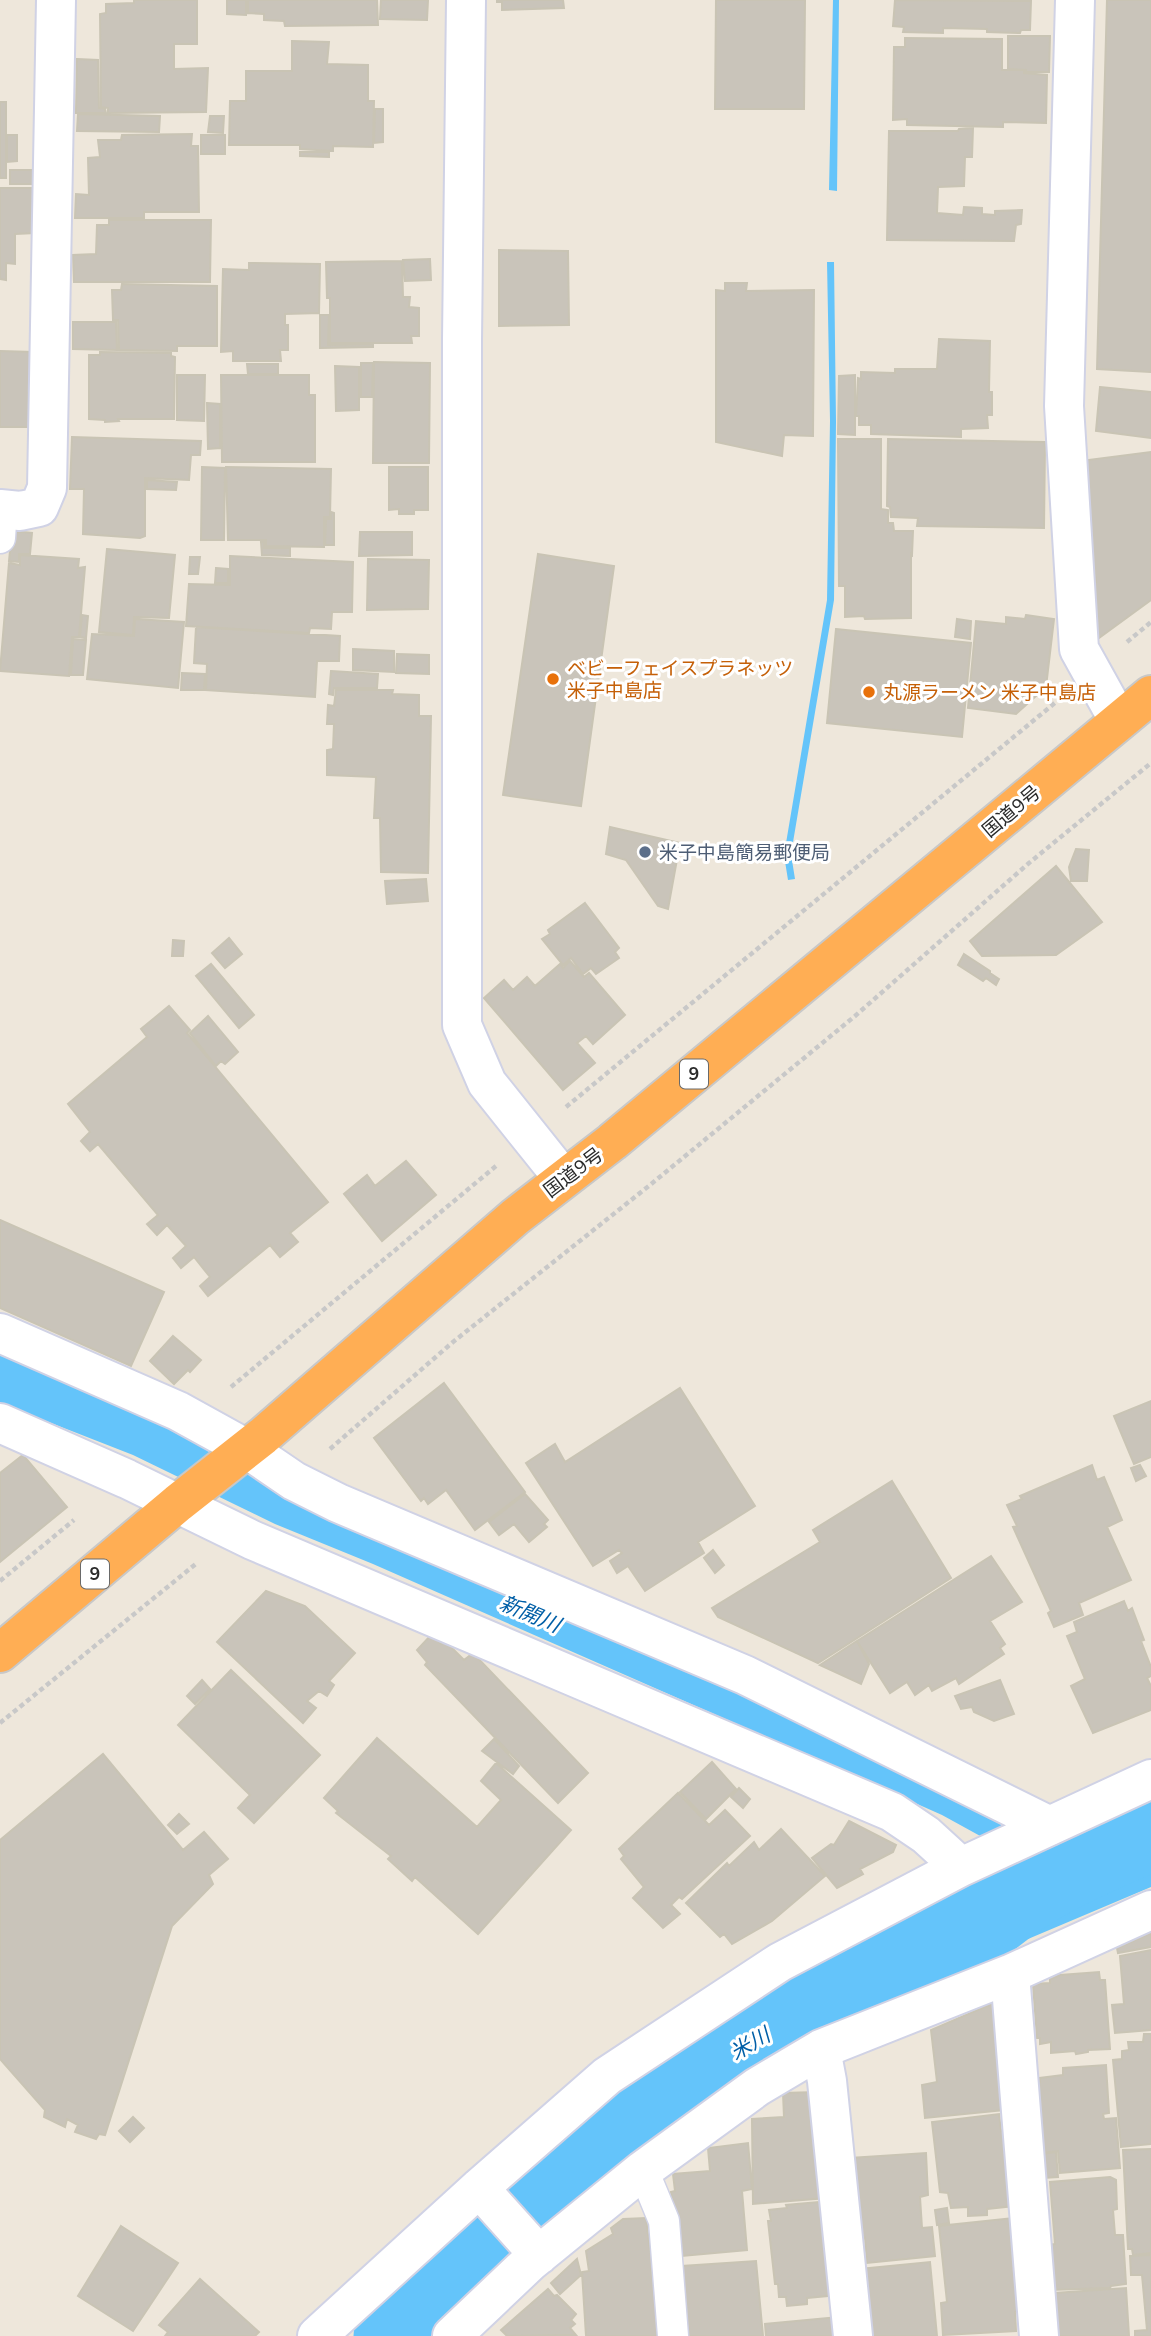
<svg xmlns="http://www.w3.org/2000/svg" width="1151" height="2336" font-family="'Nunito Sans','Noto Sans JP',sans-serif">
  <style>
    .water { fill: #64c4fa }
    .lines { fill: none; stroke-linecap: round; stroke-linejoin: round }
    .river { stroke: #64c4fa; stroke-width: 91 }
    .building { fill: #c9c4ba; stroke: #c9c4b4; stroke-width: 2 }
    .lane-casing { stroke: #d0d2e5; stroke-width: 33 }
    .street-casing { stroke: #d0d2e5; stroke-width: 42 }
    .highway-casing { stroke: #c8c8c8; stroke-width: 42 }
    .path { stroke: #c8c8c8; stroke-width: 4.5; stroke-dasharray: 5 3.5; stroke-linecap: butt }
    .lane { stroke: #fff; stroke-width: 30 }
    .street { stroke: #fff; stroke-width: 38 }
    .highway { stroke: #ffae54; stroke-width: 38 }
    .food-dot { fill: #e8710a; stroke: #fff; stroke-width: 2.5 }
    .service-dot { fill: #5c6f8a; stroke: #fff; stroke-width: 2.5 }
    .labels { text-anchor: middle; stroke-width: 6; stroke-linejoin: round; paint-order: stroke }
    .shield { fill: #fff; stroke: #6a6a6a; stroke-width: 2 }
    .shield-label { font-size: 18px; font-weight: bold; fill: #2a2a2a }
    .food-label { font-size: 19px; fill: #c56008; stroke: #fff; text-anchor: start }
    .street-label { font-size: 19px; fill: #2a2a2a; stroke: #fff }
    .service-label { font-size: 19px; fill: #4e5e75; stroke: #fff; text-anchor: start }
    .water-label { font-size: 21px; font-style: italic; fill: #015fa7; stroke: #fff }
  </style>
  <rect width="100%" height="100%" fill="#eee7db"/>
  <path class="water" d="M833 0H839L837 191 829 190Z
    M827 262H834L836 422 834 600 791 854 795 879 788 880 784 855 827 600 830 421Z
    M0 1347 669 1654 925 1778 1062 1854 1151 1813V1837L1082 1867 1017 1899 1011 1905 1014 1912 1031 1909 1048 1897 1151 1853V1887L1028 1939 1023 1929 1020 1930 1004 1895 1008 1892 1004 1884 1035 1866 942 1815 814 1758 373 1564 275 1524 133 1455 0 1403Z"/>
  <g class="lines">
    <path class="river" d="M399 2336 459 2273 687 2081 771 2031 970 1928C1026 1877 1084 1854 1151 1825"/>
  </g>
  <path class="building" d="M134 0H197V44H174V69L208 68 206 112 108 113V108L101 107 100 14 106 13V4L134 3Z
    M227 0H246V15L227 14Z
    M248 0H377L378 25 285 26 284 21 264 20V14L248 13Z
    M381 0H428L427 20 380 19Z
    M497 0H563L564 8 502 10V2H497Z
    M716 0H805L804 109H715Z
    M895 0 1031 1 1030 30H1021L1020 33 987 32V29L943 28V33L903 32 904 27 893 26Z
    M1107 0H1151V372L1097 369Z
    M1008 36H1050L1049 72H1026V70L1008 69Z
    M905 38 1002 39V70H1024V73L1047 75 1046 123 1003 122V127L907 125V119L893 120 894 47H905Z
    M292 41 329 42 327 64 368 65V101H374L373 147 333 146V151L300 149V145H229L230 101H246V71H292Z
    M77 59 98 60 99 108 105 109 106 113H76Z
    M0 102H6V178H0Z
    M375 109H383V142L374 143Z
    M78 114 160 116 159 132 77 131Z
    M210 116H224L223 133 208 132Z
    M973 128 972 157H965L964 186 938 187 937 213 963 215 964 207 982 208V214L995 215V211L1022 210 1021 224 1016 225 1014 241 887 240 889 131H958L959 129Z
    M192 134 191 146H198L199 212H144V218H75L76 194 89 195 88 158 100 157 98 140H121L122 135Z
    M7 135H17V161L7 162Z
    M201 135H225V154H201Z
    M300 152H329V157L300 156Z
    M10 170H33L32 184H10Z
    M0 188H35V233L15 234V264L6 263V280L0 279Z
    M109 220H211L210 282H74L73 255 96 254 97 225H109Z
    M499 250 568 251 569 325 499 326Z
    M430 259 431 280 405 281 403 260Z
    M402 261 403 297H410L409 307 419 308V336H411L412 343H330V298H327L326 262Z
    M249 263 320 264 319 313 285 314V325H288V350H280L281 361H233V351L221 352 223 269 249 270Z
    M725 283H747L746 291 814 290 813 436 784 435 782 456 716 442V290L725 291Z
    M122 284 217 286V346H177V351L119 350 118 320H113L112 290H121Z
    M320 315H329L328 345 373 344V347L320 348Z
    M73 322H116L117 350 73 349Z
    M939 339 990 341 989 392H992V415H987L988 428 961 429V437L871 434V425H859V416H856L858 378 861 379V372L895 373V369H937Z
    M0 351 33 352V393H28V427H0Z
    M100 352 171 353V356L175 357 174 419H118L119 421 105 422V420L89 419V355H100Z
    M374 362 430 363 429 463H373Z
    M361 363H373L372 397H361Z
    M247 364H278V374H248Z
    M335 366 359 367V410L336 411Z
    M177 375H205L204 421 177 420Z
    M221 375H309V395H315V462H222Z
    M855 375V435L838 434 839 376Z
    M1100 387 1151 392V438L1096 431Z
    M207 403 220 404V448L208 449Z
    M72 437 201 441 200 455H191L189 480 145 478V536L140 538 83 534 84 489H70Z
    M838 439H881V509L888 510V523H893L894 531H913L912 555 911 554V618L865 619 864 616 845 617V586H839Z
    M888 439 1045 442 1044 528 917 526 918 518 891 517 890 507 887 506Z
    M1151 452V600L1099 638H1095L1089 582H1096L1080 461Z
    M202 467 225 468 224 540H201Z
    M226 467 331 469 330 517H324V547L266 546V540H228Z
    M389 467H428V510H414V514H399V509L389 510Z
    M147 480 177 482 176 490 147 489Z
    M331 512 334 513V545H325L326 519H331Z
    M12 531 32 533 30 554H19V562L9 561Z
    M360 532H412V555L359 556Z
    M261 542H264V548H290V556L262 555Z
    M107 549 175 555 169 618 134 617 133 635 99 632Z
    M538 554 614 566 581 806 503 795Z
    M20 555 79 559 78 568 85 567 79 637H72L69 676 0 671 9 563 20 565Z
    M230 556 353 562 352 612H332L331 629 310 628 309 633 186 626 189 584 230 585Z
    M190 557H200L198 574H189Z
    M368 559 429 560 428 609 367 610Z
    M216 568 228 569V583H215Z
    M82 615 88 616 86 638 80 637Z
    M1026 615 1054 619 1046 687 1016 714 968 708 976 621 1006 624V617L1025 619Z
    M135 619 184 622 178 688 87 679 92 634 134 636Z
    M957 619 971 621 970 639 955 637Z
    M196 627 340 636 339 661H317L315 697 206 690 207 664 194 663Z
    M836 629 971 643 962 737 827 723Z
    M73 639 86 640 83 675H71Z
    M353 649 394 651V672L353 670Z
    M397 654 429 655V674L396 673Z
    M331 671 378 674 377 688H334L333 695 329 694Z
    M182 673 205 674 204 690H181Z
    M336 690H393L392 694 419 695V716H431L428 873 381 872 380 818H374L376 777 327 775V750L333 749 334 724H327L328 705 334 706Z
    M610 827 680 843 668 909 658 906 626 860 606 854Z
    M1076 849 1089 850 1087 881H1071L1069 867Z
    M1056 866 1102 922 1056 955 982 956 970 941Z
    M426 879 428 901 387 904 385 881Z
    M585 903 619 948 615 952 619 958 596 974 591 968 583 974 571 958 563 965 542 939 550 934 548 930Z
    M229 938 242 954 225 968 212 953Z
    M173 940 184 941 183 956H172Z
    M964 954 990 971V973L999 979 996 985 986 978 983 981 958 965Z
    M570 961 584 977 589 973 625 1015 593 1044 586 1036 577 1043 595 1063 563 1090 484 998 504 980 513 990 527 977 535 986 560 964 563 968Z
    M211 964 254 1015 239 1028 196 976Z
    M169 1006 190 1030 187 1033 328 1202 290 1233 298 1242 280 1257 270 1245 208 1296 200 1286 210 1277 194 1257 181 1268 173 1258 186 1246 167 1225 157 1235 147 1224 158 1215 98 1144 90 1151 81 1141 90 1132 68 1104 147 1037 141 1029Z
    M208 1016 238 1052 225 1064 221 1061 216 1066 190 1033Z
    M406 1161 436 1195 382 1241 344 1194 367 1175 375 1186Z
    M0 1220 164 1292 131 1366 0 1308Z
    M173 1336 201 1360 190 1372 188 1370 174 1384 150 1361Z
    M444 1383 525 1492 475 1530 446 1490 428 1504 424 1498 421 1501 374 1438Z
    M680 1388 755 1506 698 1542 704 1553 645 1591 628 1566 617 1573 610 1561 622 1553 619 1550 593 1566 526 1463 555 1444 565 1462Z
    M1151 1401V1457L1134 1464 1114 1416Z
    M23 1455 67 1507 0 1562V1473Z
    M1092 1465 1097 1480 1104 1477 1122 1520 1107 1527 1131 1580 1079 1603 1083 1615 1054 1627 1048 1613 1051 1611 1013 1527 1017 1526 1007 1505 1022 1499 1020 1496Z
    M1140 1465 1146 1476 1136 1481 1131 1468Z
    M892 1481 951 1578 818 1663 718 1617 712 1608 820 1542 813 1530Z
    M525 1494 548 1520 544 1524 547 1527 529 1542 514 1524 499 1535 489 1522Z
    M713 1550 724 1565 715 1573 704 1558Z
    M991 1556 1022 1602 990 1621 1005 1644 1000 1648 1004 1654 959 1684 956 1678 932 1691 929 1685 915 1695 907 1682 890 1693 857 1641Z
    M266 1591 305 1606 355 1653 329 1681 334 1685 327 1696 319 1691 307 1701 316 1708 303 1723 217 1642Z
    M1124 1601 1128 1611 1132 1608 1144 1640 1141 1641 1151 1667V1676L1147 1678 1151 1686V1710L1093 1733 1071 1686 1085 1679 1067 1636 1077 1632 1074 1622Z
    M432 1634 441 1644 444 1640 464 1660 473 1653 588 1773 558 1803 425 1665 427 1662 417 1650Z
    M857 1641 869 1664 861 1684 820 1665Z
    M231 1670 320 1755 254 1823 238 1808 250 1795 178 1725Z
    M202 1680 210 1689 195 1704 187 1696Z
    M1000 1680 1014 1714 994 1721 974 1712 972 1707 961 1709 955 1696Z
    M377 1738 477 1827 501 1800 481 1781 496 1763 571 1830 478 1934 415 1877 412 1881 388 1859 391 1856 336 1813 338 1811 324 1798Z
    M494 1739 519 1766 513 1774 482 1751Z
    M103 1754 183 1850 204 1832 228 1859 209 1875 213 1884 172 1926 105 2135 99 2134 96 2139 75 2132 78 2125 67 2119 65 2127 44 2117 45 2110 0 2059V1840Z
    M712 1762 736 1789 706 1819 680 1792Z
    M739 1788 750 1799 743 1808 731 1797Z
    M678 1793 709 1825 725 1810 750 1836 682 1899 679 1897 671 1905 680 1914 663 1928 633 1898 644 1887 621 1859 624 1856 619 1849Z
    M179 1814 189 1824 177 1834 168 1825Z
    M849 1821 896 1845 893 1852 860 1869 863 1874 837 1888 812 1858 831 1844 834 1845Z
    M781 1829 825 1876 772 1921 732 1944 724 1934 720 1937 686 1903 727 1863 729 1866 754 1842 759 1850Z
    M1151 1933V1947L1118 1953 1117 1948Z
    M1151 1950V2030L1115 2033 1112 2005 1124 2004 1120 1956Z
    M1099 1972 1100 1980H1105L1110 2049 1088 2050V2052L1076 2054 1075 2051 1051 2053V2042L1040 2044V2038H1037L1033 1984 1050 1983V1979L1060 1975Z
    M996 2002 1004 2110 925 2118 922 2085 937 2082 931 2030Z
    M1144 2034H1151V2144L1121 2147 1113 2060 1122 2059V2051L1129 2050 1128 2042H1143Z
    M1106 2065 1109 2113 1103 2114 1104 2119 1116 2118 1120 2168 1060 2173 1058 2151 1039 2153 1034 2082H1040V2078L1063 2075V2068Z
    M817 2092 827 2198 753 2204 752 2119 784 2117 783 2093Z
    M999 2114 1001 2131 1006 2130 1014 2206 987 2209V2215L968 2216V2207L951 2208 948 2193 940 2192 932 2122Z
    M133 2117 144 2128 130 2142 119 2131Z
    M748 2143 752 2189 742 2191 747 2250 682 2256 671 2192 675 2191 673 2174 710 2171 708 2148Z
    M1151 2149V2253L1133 2255 1132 2249H1128L1123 2150Z
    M1056 2152 1058 2177 1043 2178 1041 2154Z
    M926 2153 928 2195 920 2197 922 2228 932 2227 935 2256 867 2263 865 2238 858 2239 850 2158Z
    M1110 2177 1116 2180 1117 2209 1113 2210 1115 2235H1123L1126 2284 1111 2286 1110 2288 1049 2290 1047 2245 1055 2244 1050 2182Z
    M830 2201 838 2295 807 2298V2304L787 2306 786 2297H779L778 2284H775L768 2221H771L769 2210 787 2208 786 2205Z
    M947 2208 949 2223 937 2225 935 2210Z
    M646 2218 650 2251H654L656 2268 651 2269 662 2336H586L582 2272 589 2271 586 2251 613 2234 611 2228 623 2219Z
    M1013 2218 1021 2310 1015 2312 1016 2331 943 2335 941 2303 947 2302 939 2226Z
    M121 2226 178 2263 133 2331 78 2296Z
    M1151 2255V2336H1135V2331L1147 2330 1142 2275H1131L1130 2256Z
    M577 2259 581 2275 560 2294 551 2283Z
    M756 2261 763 2336H689L682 2266Z
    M930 2262 937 2336H867L860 2269Z
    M200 2279 259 2332 255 2336H165L168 2332 159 2325Z
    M1126 2288 1129 2336H1059L1055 2293Z
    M548 2289 554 2296 557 2295 576 2314 571 2320 575 2324 570 2328 576 2335 507 2336 501 2330Z
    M838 2317 839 2336H766L765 2324Z"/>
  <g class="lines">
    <defs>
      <path id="lane" d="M0 538 2 509
        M643 2170 664 2221 673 2336"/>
      <path id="street" d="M466 0 462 340V1025L487 1083 563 1178
        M1075 0 1064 406 1079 649 1119 721
        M0 509 20 511 39 507 47 488 56 0
        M0 1333 178 1411 247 1449 294 1481 338 1503 745 1675 1050 1826
        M0 1423 127 1479 252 1540 892 1812 926 1835 961 1867
        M1010 1974 1039 2336
        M821 2049 827 2081 853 2336
        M479 2188 539 2255
        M317 2336 479 2188 607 2076 780 1962 961 1867 1151 1779
        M452 2336 530 2262 643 2170 757 2087 821 2049 1010 1974 1151 1910"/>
      <path id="highway" d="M0 1653 178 1503 263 1436 515 1217 612 1142 1151 695"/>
    </defs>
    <use href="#lane" class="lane-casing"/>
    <use href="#street" class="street-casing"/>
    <use href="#highway" class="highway-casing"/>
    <path class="path" d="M1127 642 1151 622
      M566 1107 1056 702
      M231 1387 496 1166
      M330 1449 453 1342 650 1185 855 1016 1029 863 1151 763
      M0 1581 74 1520
      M0 1723 197 1563"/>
    <use href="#lane" class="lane"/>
    <use href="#street" class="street"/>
    <use href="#highway" class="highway"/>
  </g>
  <g class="food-dot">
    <circle cx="553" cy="679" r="7"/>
    <circle cx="869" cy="692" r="7"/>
  </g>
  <circle class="service-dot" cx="645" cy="852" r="7"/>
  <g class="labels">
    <g class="shield">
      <rect x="680" y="1059.5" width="28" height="29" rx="5"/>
      <rect x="81" y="1559.5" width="28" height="29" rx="5"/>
    </g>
    <g class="shield-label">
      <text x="694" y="1080">9</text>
      <text x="95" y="1580">9</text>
    </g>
    <g class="food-label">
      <text x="567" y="675">ベビーフェイスプラネッツ<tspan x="567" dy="22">米子中島店</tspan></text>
      <text x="883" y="699">丸源ラーメン 米子中島店</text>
    </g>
    <g class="street-label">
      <text transform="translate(1011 811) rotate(-40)" y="7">国道9号</text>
      <text transform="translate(573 1172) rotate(-37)" y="7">国道9号</text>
    </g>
    <g class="service-label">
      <text x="659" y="859">米子中島簡易郵便局</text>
    </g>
    <g class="water-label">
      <text transform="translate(530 1614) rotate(23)" y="7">新開川</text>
      <text transform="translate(750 2044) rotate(-30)" y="7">米川</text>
    </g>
  </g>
</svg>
